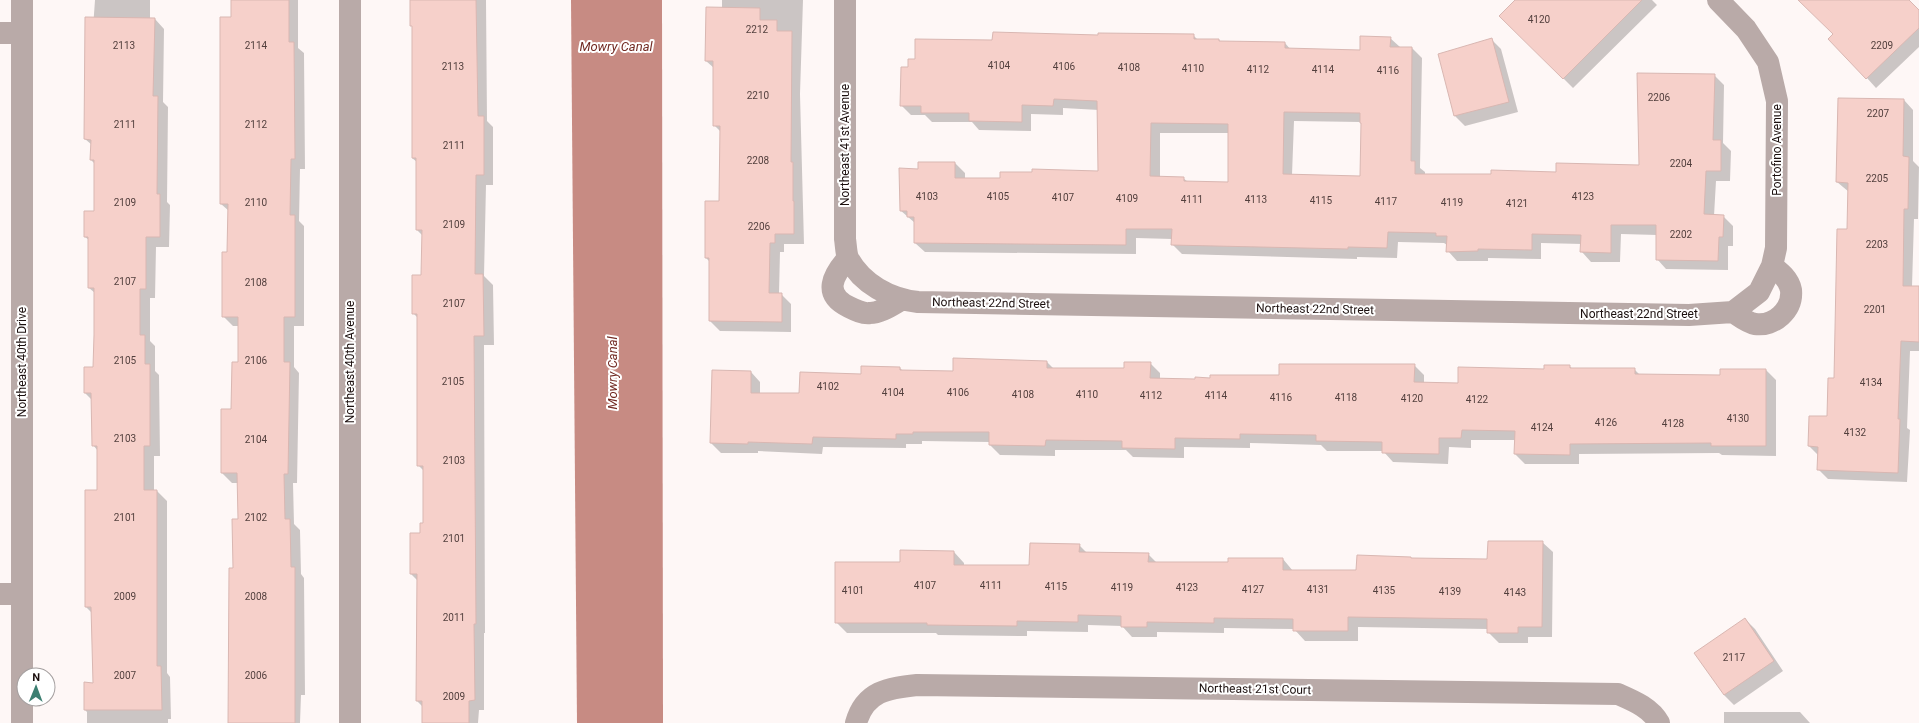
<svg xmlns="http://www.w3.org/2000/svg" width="1919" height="723" font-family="Roboto,sans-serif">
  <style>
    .water { fill: #c78b83 }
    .shadow { fill: #0003; fill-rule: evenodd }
    .building { fill: #f6d0ca; stroke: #d9b7b2; fill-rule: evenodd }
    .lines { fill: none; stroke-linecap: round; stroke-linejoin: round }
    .minor { stroke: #b9aaa8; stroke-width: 22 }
    .labels { text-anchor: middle; stroke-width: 4; stroke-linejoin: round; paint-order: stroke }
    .number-label { font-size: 10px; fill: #523f3d }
    .street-label { font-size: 12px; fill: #1b0f0e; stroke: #fff }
    .water-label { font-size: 13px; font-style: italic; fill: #722a23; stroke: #fff }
  </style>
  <rect width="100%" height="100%" fill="#fef7f6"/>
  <path class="water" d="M571 0H662L663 723H577Z"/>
  <path class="shadow" d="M95 0H150V19H155L164 29 163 102 168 107 167 202 170 205 169 247H156L155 298H150V341L155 346V371L159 375 160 456H154V491H157L167 501V673L170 677 171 719H168V723H87V712L85 710 94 684 92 613 86 607 98 491V451L93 445 92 400 85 393 94 368 95 293 89 288V240L85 237 95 212V164L91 160 92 145 85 139Z
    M232 0H298V48L304 53 305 169H300L299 221 304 226V326H294V367L299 373 297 483H293L294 524 300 530 301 574 304 578 305 695H301L300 723H229L234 569 239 520 238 483H232L222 473 239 363V326H233L223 316 228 253 229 211 221 204Z
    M411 0H486L487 121 493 127V185H486L484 276 493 285 494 345H484L485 633H484V710H479L478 723H423V707L417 701 418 581 411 574 424 524V471L418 465V318L413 313 422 276 423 236 417 230V162L412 158 413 27 411 25Z
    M722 0H803L800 94 804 244H784V252H780L779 294H781L791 304V332L720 331 710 321V262L706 258 720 202 721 132 714 125V68L706 61 722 9Z
    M1517 0H1652L1657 5 1573 88 1505 20Z
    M1815 0H1908L1919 11V47L1876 88 1867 78 1835 35Z
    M1193 35 1198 40H1219L1221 42 1285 43 1291 50 1361 51 1390 38 1400 47 1412 48 1422 58 1420 168 1425 172V175L1557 173 1640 166 1714 75 1724 85 1723 143 1731 151 1730 181H1716L1714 216H1723L1733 226V246H1728V270L1666 269 1657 259V235L1621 234 1620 262H1591L1582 252V244L1541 243V259L1488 258V261H1457L1448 251 1447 245 1444 243 1398 242 1397 258 1357 257V259L1182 254 1172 244V239L1136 238V254L925 252 915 243V223L900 210 919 170 955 163 965 173V179H1001L1099 172V110L1063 108V115L1031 114V131L979 130 972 122H932L925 115H911L901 105 910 68 916 60 993 41 1099 36ZM1294 121 1360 122 1362 124 1361 177 1292 175ZM1160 133H1229V183L1188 182 1183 178 1160 177Z
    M1491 39 1501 49 1518 112 1465 126 1455 116 1439 55Z
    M1904 100 1913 110V161L1919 167 1918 219H1914L1912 287H1919V351H1910L1907 428 1910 430 1907 482 1828 479 1818 469 1819 456 1809 446 1828 418 1835 379 1848 230 1849 192 1837 182Z
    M1047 362 1054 369H1125L1150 363 1160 373V379L1196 380 1280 376 1414 365 1424 375V383L1459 384 1569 366 1573 369H1634L1640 375 1721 376 1766 370 1776 380V456L1722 455 1719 453 1579 454V464H1525L1515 454V440H1471V448L1449 447 1448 464 1393 462 1383 451H1327L1321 445 1250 443V448L1184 447V458L1133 457 1126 450H1055V456L1000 455 990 445V442L922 441V444H906V448L823 447 822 454 758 451V453H721L711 443 751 372 760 382V394H800L862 375 900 368 903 371 954 372Z
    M1542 542 1553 552 1552 637H1528V643H1499L1488 632V629L1358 627V641H1305L1294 629 1224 628V633L1157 632V637H1132L1122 626 1088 625V632L1027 631V636L938 635 936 633H847L836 622 901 563 954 552 964 563V566H1030L1079 545 1087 553 1148 554 1157 563H1229L1283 559 1293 571H1357L1411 558 1413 559 1488 560Z
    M1745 619 1755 629 1783 671 1734 705 1724 695Z
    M1724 712H1800L1810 723H1724Z"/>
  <path class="building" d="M231 0H289V42H294L295 159H291L290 215H295V317H284V362H290L288 474H284L285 519H290L291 567H295V723H228L229 568H233L232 519H238L237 473H221V409H231L232 362H238V317H222V252H227L228 204H220V17H231Z
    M410 0H476L478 116H484V175H476L475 274H483L484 336H474L476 624H474L475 700 469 701V723H422V701H416L417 574H410V533H420V523H423V466H417V314H412V275H421L422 230H416V158H412V26H410Z
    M1515 0H1642L1563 79 1499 16Z
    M1798 0H1909L1919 10V28L1866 79 1828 39 1833 34Z
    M706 7 760 8V20H777V31H792L791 162H793V201H794V234H775V243H770L769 293H782V322L709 321V258H705V201H719L720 126H713V61H705Z
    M85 17 155 18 153 96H158L157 194H160V237H146V289H140V335H145V364H150V446H144V490H157V666H161L162 710H84V682L93 683 91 607H85V490H97V446H92L91 393H84V367H93L94 335V288H88V237H84V211H94V160H90L91 140 84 139Z
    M993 32 1098 35V33L1194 34V39H1219V41L1285 42V48L1360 50V36L1391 37 1390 47H1412L1411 161H1415V174H1491V170L1556 172V163L1639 165 1637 73 1715 74 1713 140H1721V171H1706L1704 214 1724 215 1723 237H1719L1718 261 1656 260V225H1611V253L1580 252 1581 235 1532 234V250L1478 249V251L1446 252 1447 236H1436V233L1388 232 1387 248 1348 247V249L1171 245 1172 229H1126V245L914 243V217H907V211H900L899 168 918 169V162H955V178H1000V172H1032V169L1098 171 1097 101 1054 99 1053 106 1022 105V122L969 121V113H921V106H900L901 67H908V59H915V39L992 40ZM1284 112 1360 113V123H1361L1360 176 1283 174ZM1151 123 1228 124V182L1184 181V177L1150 176Z
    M1492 38 1509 102 1454 116 1438 54Z
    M1838 98 1904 99 1903 156 1909 157 1908 209H1904L1903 286H1919V342L1901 341 1898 419H1900L1898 473 1817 470 1818 447 1808 446 1809 416H1827L1828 378H1834L1837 229H1847L1848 183 1836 182Z
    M953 358 1047 361V368H1124V362H1151L1150 378 1195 379V377L1210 378V375H1279V364H1415L1414 382 1458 383V367L1544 369V365H1570V368H1635V374L1720 375V369H1766V446H1711V443L1570 444V455L1514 454 1515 431 1462 430 1461 438H1439V454L1382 453V442L1316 441V435L1240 434V439L1175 438V449L1122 448V441L1046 440 1045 446 989 445V432H913V434H896V439L813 437 812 444 748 442V444L710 443 712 370 751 371V393H799L800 372 861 374V366L900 367V370L953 371Z
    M1488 541H1543L1542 627H1518V633H1487V619L1348 617V631H1293V619L1214 618V623L1147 622V627H1121V616L1078 615V622L1017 621V626L927 625V623H835V562H900V550L954 551V565H1029L1030 543 1080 544 1079 552 1149 553 1148 562H1228V558H1283V570H1356L1357 555 1411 557V558L1487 559Z
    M1745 618 1774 661 1724 695 1694 653Z"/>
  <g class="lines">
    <path class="minor" d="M350 0V723
      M845 0V239C846 245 846 253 848 258 862 284 890 299 918 302L1689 315 1733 312 1759 292 1772 266 1776 248 1777 101 1768 62 1746 29 1718 0
      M0 33H22
      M848 258C833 275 822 294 849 307 855 310 863 314 870 313 881 313 892 305 901 300
      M1733 312C1739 316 1748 323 1755 324 1774 327 1793 310 1791 290 1789 279 1780 272 1772 266
      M0 594H22
      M22 723V0
      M856 723C865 691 888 688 917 685L1618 694C1634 701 1651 708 1659 723"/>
  </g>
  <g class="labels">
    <g class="number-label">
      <text x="1539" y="23">4120</text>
      <text x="757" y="33">2212</text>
      <text x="124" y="49">2113</text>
      <text x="256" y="49">2114</text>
      <text x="1882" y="49">2209</text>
      <text x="999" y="69">4104</text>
      <text x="453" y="70">2113</text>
      <text x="1064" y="70">4106</text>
      <text x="1129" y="71">4108</text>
      <text x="1193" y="72">4110</text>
      <text x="1258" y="73">4112</text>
      <text x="1323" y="73">4114</text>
      <text x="1388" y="74">4116</text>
      <text x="758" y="99">2210</text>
      <text x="1659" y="101">2206</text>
      <text x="1878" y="117">2207</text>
      <text x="125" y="128">2111</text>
      <text x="256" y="128">2112</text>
      <text x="454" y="149">2111</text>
      <text x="758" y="164">2208</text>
      <text x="1681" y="167">2204</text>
      <text x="1877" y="182">2205</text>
      <text x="927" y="200">4103</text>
      <text x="998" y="200">4105</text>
      <text x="1583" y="200">4123</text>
      <text x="1063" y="201">4107</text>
      <text x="1127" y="202">4109</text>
      <text x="1192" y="203">4111</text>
      <text x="1256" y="203">4113</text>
      <text x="1321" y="204">4115</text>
      <text x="1386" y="205">4117</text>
      <text x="125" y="206">2109</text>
      <text x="256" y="206">2110</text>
      <text x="1452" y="206">4119</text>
      <text x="1517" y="207">4121</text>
      <text x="454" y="228">2109</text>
      <text x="759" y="230">2206</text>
      <text x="1681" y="238">2202</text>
      <text x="1877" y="248">2203</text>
      <text x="125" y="285">2107</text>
      <text x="256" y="286">2108</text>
      <text x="454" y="307">2107</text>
      <text x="1875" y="313">2201</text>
      <text x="125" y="364">2105</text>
      <text x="256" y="364">2106</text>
      <text x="453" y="385">2105</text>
      <text x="1871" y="386">4134</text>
      <text x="828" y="390">4102</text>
      <text x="893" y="396">4104</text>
      <text x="958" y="396">4106</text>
      <text x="1023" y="398">4108</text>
      <text x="1087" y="398">4110</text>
      <text x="1151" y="399">4112</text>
      <text x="1216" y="399">4114</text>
      <text x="1281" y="401">4116</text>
      <text x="1346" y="401">4118</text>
      <text x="1412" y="402">4120</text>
      <text x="1477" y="403">4122</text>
      <text x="1738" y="422">4130</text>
      <text x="1606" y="426">4126</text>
      <text x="1673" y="427">4128</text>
      <text x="1542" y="431">4124</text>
      <text x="1855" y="436">4132</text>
      <text x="125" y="442">2103</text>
      <text x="256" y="443">2104</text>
      <text x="454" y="464">2103</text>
      <text x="125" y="521">2101</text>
      <text x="256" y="521">2102</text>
      <text x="454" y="542">2101</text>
      <text x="925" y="589">4107</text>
      <text x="991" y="589">4111</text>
      <text x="1056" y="590">4115</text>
      <text x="1122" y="591">4119</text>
      <text x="1187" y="591">4123</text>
      <text x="1253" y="593">4127</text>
      <text x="1318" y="593">4131</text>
      <text x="853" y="594">4101</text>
      <text x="1384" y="594">4135</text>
      <text x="1450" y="595">4139</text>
      <text x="1515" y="596">4143</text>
      <text x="125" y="600">2009</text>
      <text x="256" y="600">2008</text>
      <text x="454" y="621">2011</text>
      <text x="1734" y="661">2117</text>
      <text x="125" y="679">2007</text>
      <text x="256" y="679">2006</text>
      <text x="454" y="700">2009</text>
    </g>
    <g class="street-label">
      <text transform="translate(845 145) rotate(-90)" y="4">Northeast 41st Avenue</text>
      <text transform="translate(1777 150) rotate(-90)" y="4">Portofino Avenue</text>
      <text transform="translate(991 303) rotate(1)" y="4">Northeast 22nd Street</text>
      <text transform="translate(1315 309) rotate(1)" y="4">Northeast 22nd Street</text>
      <text x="1639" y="318">Northeast 22nd Street</text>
      <text transform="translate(22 362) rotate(-90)" y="4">Northeast 40th Drive</text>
      <text transform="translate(350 362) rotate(-90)" y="4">Northeast 40th Avenue</text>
      <text transform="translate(1255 689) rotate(1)" y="4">Northeast 21st Court</text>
    </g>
    <g class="water-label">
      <text x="616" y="51">Mowry Canal</text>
      <text transform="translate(612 373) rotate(-90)" y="5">Mowry Canal</text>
    </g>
  </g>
  <g transform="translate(36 687) rotate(1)"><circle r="19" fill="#ffffff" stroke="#a49f9f"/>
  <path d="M0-3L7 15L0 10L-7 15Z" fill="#3c7f71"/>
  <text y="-6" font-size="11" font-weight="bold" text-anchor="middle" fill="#1b0f0e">N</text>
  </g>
</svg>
